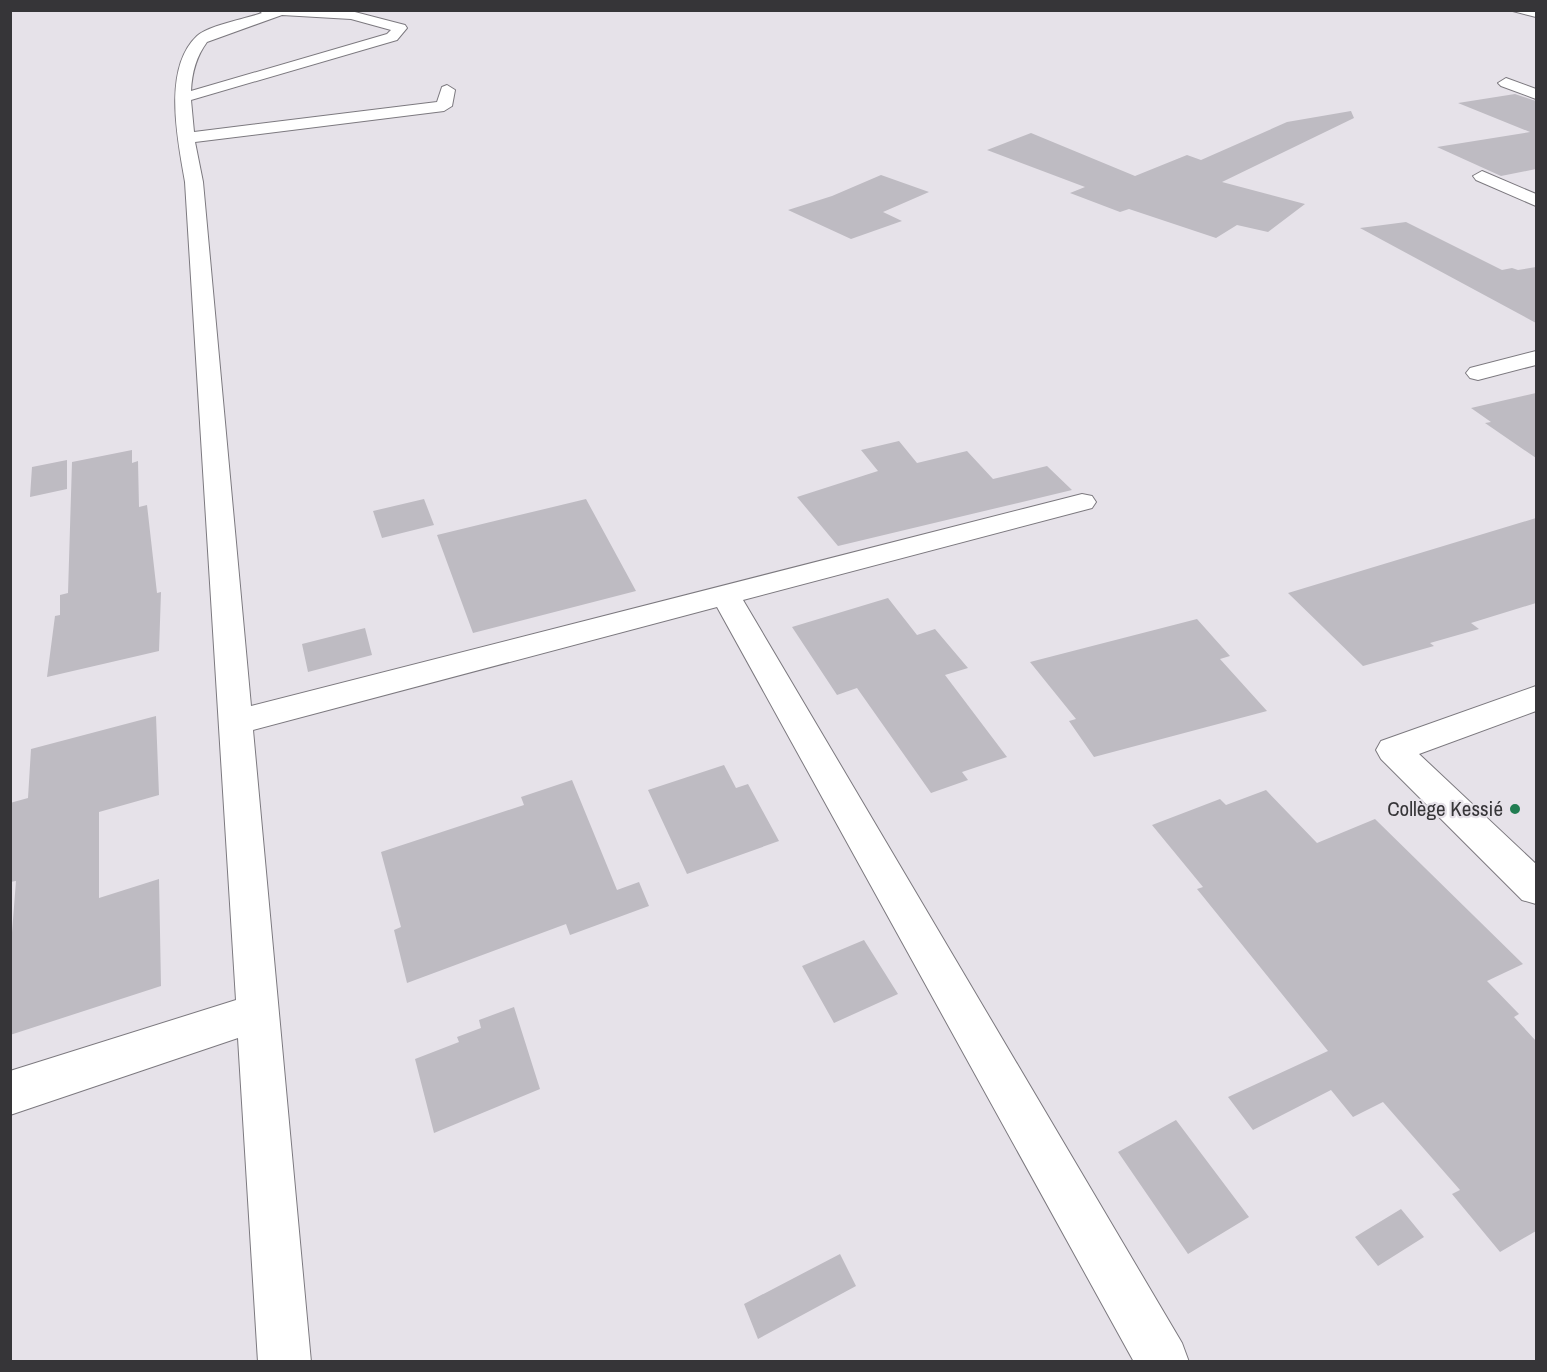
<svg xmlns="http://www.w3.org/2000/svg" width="1547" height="1372" font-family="'Archivo Narrow',sans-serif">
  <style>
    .building { fill: #bebbc2 }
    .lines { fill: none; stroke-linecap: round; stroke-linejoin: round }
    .minor-casing { stroke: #7c797f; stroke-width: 2 }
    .minor { fill: #fff; fill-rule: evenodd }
    .poi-dot { fill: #217d52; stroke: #e6e2e9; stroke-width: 2 }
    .labels { text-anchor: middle; stroke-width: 4.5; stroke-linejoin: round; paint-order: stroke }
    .poi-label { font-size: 21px; fill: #363538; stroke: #e6e2e9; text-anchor: end }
  </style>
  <rect width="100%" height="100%" fill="#e6e2e9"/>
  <path class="building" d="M1515 94 1536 101V169L1501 176 1437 147 1530 132 1458 103Z
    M1351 111 1354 118 1222 182 1305 204 1268 232 1237 225 1216 238 1129 209 1120 212 1070 193 1085 187 987 150 1031 133 1135 176 1187 155 1201 160 1287 122Z
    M881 175 929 192 883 212 902 221 851 239 788 210 832 196Z
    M1406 222 1502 270 1512 268 1518 270 1536 267V323L1360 228Z
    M1536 393V458L1485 423 1491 422 1471 408Z
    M899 441 917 463 967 451 993 479 1047 466 1072 490 838 546 797 497 878 471 861 450Z
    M132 450V463L138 461 139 507 147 505 157 593 161 592 159 651 47 677 55 616 60 615V595L68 593 72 462Z
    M67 460V489L30 497 32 467Z
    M424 499 434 525 382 538 373 511Z
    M586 499 636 591 473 633 437 535Z
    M1536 518V603L1471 623 1479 629 1430 643 1434 646 1363 666 1288 593Z
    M888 598 917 635 935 629 968 668 945 675 1007 757 962 772 968 780 931 793 857 688 837 695 792 627Z
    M1197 619 1230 656 1220 659 1267 711 1094 757 1069 721 1076 719 1030 662Z
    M365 628 372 655 308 672 302 644Z
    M156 716 159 795 99 812V898L159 879 161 986 10 1035V958L16 881 10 882V803L28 798 31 749Z
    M724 765 736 788 748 784 779 841 687 874 648 790Z
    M572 780 617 890 639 882 649 906 570 935 566 924 407 983 394 930 401 927 381 852 524 805 521 797Z
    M1266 790 1317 843 1375 819 1523 964 1487 981 1519 1014 1514 1017 1536 1041V1231L1500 1252 1452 1194 1460 1190 1383 1102 1353 1117 1331 1090 1253 1130 1228 1097 1328 1051 1197 889 1203 887 1152 825 1220 799 1226 805Z
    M864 940 898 994 834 1023 802 966Z
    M514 1007 540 1089 434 1133 415 1059 459 1042 457 1037 481 1028 479 1020Z
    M1176 1120 1249 1217 1188 1254 1118 1152Z
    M1401 1209 1424 1237 1378 1266 1355 1237Z
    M840 1254 856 1286 758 1339 744 1304Z"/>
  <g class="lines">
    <defs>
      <path id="minor" d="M258 10 351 11 405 25 407 28 397 40 191 100 194 132 437 102 442 87 447 85 455 90 452 106 444 111 195 142 203 182 251 706 1082 494 1092 496 1096 502 1092 508 743 600 1182 1343 1189 1362H1134L717 607 253 730 311 1362H258L238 1038 10 1115V1071L236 1000 185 182C178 141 162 69 197 36 209 25 245 19 262 13ZM282 15 351 19 391 30 387 34 191 91C192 72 196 57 207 42Z
        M1509 10H1536V17Z
        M1506 78 1536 89V99L1501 86 1498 83Z
        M1482 171 1536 194V206L1476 180 1473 176Z
        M1536 351V365L1478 380 1470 378 1466 373 1470 368Z
        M1536 686V711L1419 754 1536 864V904L1522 900 1381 759 1376 750 1381 741Z"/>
    </defs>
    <use href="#minor" class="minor-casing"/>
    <use href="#minor" class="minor"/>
  </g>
  <circle class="poi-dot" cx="1515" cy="809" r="6"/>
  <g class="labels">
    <g class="poi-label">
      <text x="1503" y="816">Collège Kessié</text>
    </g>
  </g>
  <rect width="1547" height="1372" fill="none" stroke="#363538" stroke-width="24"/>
</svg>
